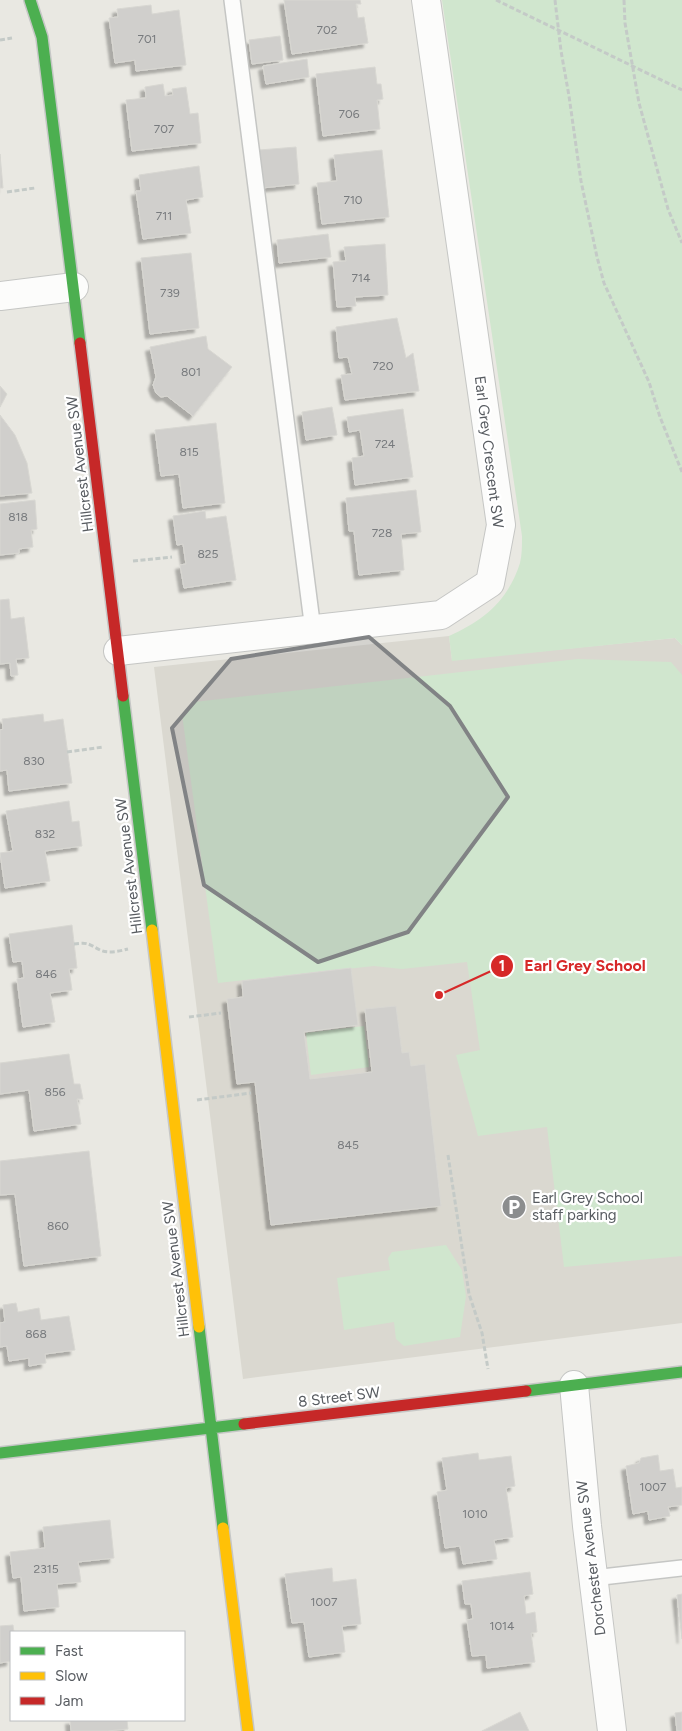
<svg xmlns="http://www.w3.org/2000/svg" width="682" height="1731" font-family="Figtree,sans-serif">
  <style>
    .education { fill: #dad8d0 }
    .green { fill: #d0e6ce }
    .building { fill: #d0cfcc; stroke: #d8d7d2; filter: url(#shadow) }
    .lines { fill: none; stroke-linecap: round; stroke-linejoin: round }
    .lane-casing { stroke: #c5c6c4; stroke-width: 18 }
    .street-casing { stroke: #c5c6c4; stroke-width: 30 }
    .fast-casing { stroke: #c6c7c6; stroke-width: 14 }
    .slow-casing { stroke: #c6c7c6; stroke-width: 14 }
    .jam-casing { stroke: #c6c7c6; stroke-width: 14 }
    .path { stroke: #c4cac7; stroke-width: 3; stroke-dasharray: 5 2.5; stroke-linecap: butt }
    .lane { stroke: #fcfcfb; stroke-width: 15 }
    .street { stroke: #fcfcfb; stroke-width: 28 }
    .fast { stroke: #4caf50; stroke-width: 11 }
    .slow { stroke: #ffc107; stroke-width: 11 }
    .jam { stroke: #c62828; stroke-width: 11 }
    .marked { fill: #818385; fill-opacity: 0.2; stroke: #818385; stroke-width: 4; stroke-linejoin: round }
    .labels { text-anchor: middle; stroke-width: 4.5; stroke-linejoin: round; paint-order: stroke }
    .number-label { font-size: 12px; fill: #777a7d }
    .street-label { font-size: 15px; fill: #585c61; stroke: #fff }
    .poi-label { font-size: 15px; fill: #585c61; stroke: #fff; text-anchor: start }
    .leader { fill: none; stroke: #d62828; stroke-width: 2 }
    .callout-dot { fill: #d62828; stroke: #fff; stroke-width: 2 }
    .mark-label { font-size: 15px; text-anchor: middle; font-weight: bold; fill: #fff }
    .callout-label { font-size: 16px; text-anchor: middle; font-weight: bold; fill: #d62828; stroke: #fff; stroke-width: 4.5; stroke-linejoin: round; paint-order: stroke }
  </style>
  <defs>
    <filter id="shadow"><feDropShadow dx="-4.5" dy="4.5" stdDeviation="1" flood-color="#0004"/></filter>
  </defs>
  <rect width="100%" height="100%" fill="#e9e8e2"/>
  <path class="education" d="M449 636 452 660 675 638 682 645V1323L243 1379 154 667Z"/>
  <path class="green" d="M442 0H682V645L675 638 452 661 449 636C483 621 508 601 520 563 522 555 522 545 522 536Z
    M578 659 671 662 682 675V1256L564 1267 547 1127 478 1136 456 1055 480 1050 467 962 402 969 374 966 218 983 182 714 194 702Z
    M364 1026 369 1067 311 1075 306 1033Z
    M446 1245 462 1270 466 1296 460 1337 404 1346 396 1339 394 1322 344 1330 337 1278 390 1270 388 1258 392 1252Z"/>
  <path class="building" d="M284 0H360L361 4H356L358 18 364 17 368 43 292 54Z
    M151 5 152 14 179 10 186 65 136 71 135 60 115 63 109 18 118 17 117 9Z
    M280 36 283 60 252 64 249 40Z
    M307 59 309 77 266 84 263 66Z
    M375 67 377 84H381L383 99 377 100 380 129 323 136 316 74Z
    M163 84 165 96 173 95 172 89 186 87 190 114 198 113 201 143 132 151 126 100 146 98 145 87Z
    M296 147 299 184 262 188 259 150Z
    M382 150 389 217 322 224 317 183 337 181 334 155Z
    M0 154 3 188H0Z
    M199 166 203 197 186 200 191 233 143 239 136 191H141L139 175Z
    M328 234 331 257 279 263 277 240Z
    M385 244 388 295 355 297 356 306 337 307 333 262 346 261 344 247Z
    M191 253 199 328 150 334 141 258Z
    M397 318 406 358 413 353 419 391 345 400 341 375 352 374 348 357 339 358 336 327Z
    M206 336 208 349 232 367 193 416 167 396 161 397 156 393 153 385 156 377 150 347Z
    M0 386 7 394 0 407Z
    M332 407 337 435 306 440 302 412Z
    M403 409 413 477 355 485 352 458 364 456 360 430 349 432 347 417Z
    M0 415 15 435 27 463 32 493 0 496Z
    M216 423 225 503 183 508 179 474 161 476 155 430Z
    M416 490 421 532 401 534 404 570 359 575 354 531H349L346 498Z
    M35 500 37 529 31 530 33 547 19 549V553L0 555V504Z
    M205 511 206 519 226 516 236 580 184 588 180 565 186 564 183 544 177 545 173 516Z
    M9 599 11 619 24 617 29 658 16 659 18 675 11 676 10 663 0 664V600Z
    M43 714 44 722 63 719 72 783 9 791 7 770 0 771V730L3 729 2 719Z
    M69 801 72 822 79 821 82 846 45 851 50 881 5 888 0 853 13 851 6 811Z
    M72 925 77 968 69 969 72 990 50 993 55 1022 23 1027 17 979 24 978 22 961 13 962 9 934Z
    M351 968 358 1025 304 1032 310 1079 372 1072 365 1009 396 1006 402 1053 409 1052 411 1066 425 1064 441 1206 271 1225 255 1082 237 1084 227 999 243 997 242 981Z
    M69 1054 74 1084H80L83 1099H77L81 1124 34 1131 29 1090 0 1094V1063Z
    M89 1151 101 1256 24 1266 15 1194 0 1195V1161Z
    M16 1303 18 1312 39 1308 41 1320 69 1316 75 1350 45 1354 46 1363 29 1366V1358L9 1361 7 1346 0 1347V1323L5 1322 3 1305Z
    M478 1453 479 1460 511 1456 515 1486 506 1488 513 1537 494 1540 497 1559 463 1564 460 1546 445 1548 437 1492 447 1490 442 1458Z
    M658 1455 660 1471 673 1469 676 1488 682 1487V1505L668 1507 670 1516 649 1520 648 1511 633 1514 626 1466 639 1463 641 1458Z
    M110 1520 114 1558 78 1562 81 1582 57 1584 59 1607 24 1611 21 1577 13 1578 10 1552 45 1548 43 1527Z
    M332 1568 333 1582 356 1579 361 1624 342 1626 345 1652 309 1657 304 1622 292 1623 285 1574Z
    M530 1572 533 1594 524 1596 526 1614 535 1612 537 1632 531 1633 535 1662 487 1668 486 1655 472 1656 467 1620 473 1619 471 1604H465L462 1581Z
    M682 1594V1639L677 1595Z
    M13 1625 14 1632H11V1661L0 1663V1626Z
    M520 1712 529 1731H482Z
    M682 1712V1731H677L675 1713Z
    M70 1720H127L128 1729 107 1731H71Z"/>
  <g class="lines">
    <defs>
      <path id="lane" d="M232 0 313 630
        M593 1578 682 1568"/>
      <path id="street" d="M0 296 74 287
        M118 651 441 615 490 583 501 525 426 0
        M574 1385 587 1526 612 1731"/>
      <path id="fast" d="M30 0 42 37 80 343
        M123 696 152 930
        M199 1327 223 1528
        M526 1391 682 1372
        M0 1453 244 1424"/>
      <path id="slow" d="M152 930 199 1327
        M223 1528 248 1731"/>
      <path id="jam" d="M80 343 123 696
        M244 1424 526 1391"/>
    </defs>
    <use href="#lane" class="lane-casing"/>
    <use href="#street" class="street-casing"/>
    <use href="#fast" class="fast-casing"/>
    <use href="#slow" class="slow-casing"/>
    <use href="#jam" class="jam-casing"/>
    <path class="path" d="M496 0 682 90
      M555 0 561 51 569 96 581 181 597 257 604 283 649 382 660 417 682 472
      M624 0 625 23 639 103 668 209 682 243
      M0 40 12 38
      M7 192 35 188
      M133 561 172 557
      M67 752 103 747
      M74 944C89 942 88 944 100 950 108 954 120 951 128 949
      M189 1017 221 1013
      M197 1100 251 1093
      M448 1155 469 1294 482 1333 488 1369"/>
    <use href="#lane" class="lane"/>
    <use href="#street" class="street"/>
    <use href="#fast" class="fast"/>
    <use href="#slow" class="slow"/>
    <use href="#jam" class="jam"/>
  </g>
  <path class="marked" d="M369 637 450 706 508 797 408 932 318 962 204 885 172 728 231 659Z"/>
  <defs>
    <symbol id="parking-disc" viewBox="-11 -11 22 22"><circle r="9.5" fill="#8b8d8e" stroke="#fff"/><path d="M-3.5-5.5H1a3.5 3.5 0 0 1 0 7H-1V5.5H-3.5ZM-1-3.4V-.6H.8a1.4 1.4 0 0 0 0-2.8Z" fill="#fff"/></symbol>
  </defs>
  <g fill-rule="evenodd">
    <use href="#parking-disc" x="500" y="1193" width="28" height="28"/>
  </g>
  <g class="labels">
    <g class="number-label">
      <text x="327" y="34">702</text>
      <text x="147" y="43">701</text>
      <text x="349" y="118">706</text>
      <text x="164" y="133">707</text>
      <text x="353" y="204">710</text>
      <text x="164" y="220">711</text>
      <text x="361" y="282">714</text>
      <text x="170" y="297">739</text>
      <text x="383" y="370">720</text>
      <text x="191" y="376">801</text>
      <text x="385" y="448">724</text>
      <text x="189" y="456">815</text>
      <text x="18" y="521">818</text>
      <text x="382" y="537">728</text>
      <text x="208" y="558">825</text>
      <text x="34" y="765">830</text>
      <text x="45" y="838">832</text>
      <text x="46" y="978">846</text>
      <text x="55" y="1096">856</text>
      <text x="348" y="1149">845</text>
      <text x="58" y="1230">860</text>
      <text x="36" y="1338">868</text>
      <text x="653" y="1491">1007</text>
      <text x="475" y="1518">1010</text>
      <text x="46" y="1573">2315</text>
      <text x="324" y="1606">1007</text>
      <text x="502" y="1630">1014</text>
    </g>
    <g class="street-label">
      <text transform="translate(489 452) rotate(83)" y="5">Earl Grey Crescent SW</text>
      <text transform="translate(80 464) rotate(-97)" y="5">Hillcrest Avenue SW</text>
      <text transform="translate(129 866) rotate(-97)" y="5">Hillcrest Avenue SW</text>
      <text transform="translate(176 1269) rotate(-97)" y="5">Hillcrest Avenue SW</text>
      <text transform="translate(339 1397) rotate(-7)" y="5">8 Street SW</text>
      <text transform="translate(591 1558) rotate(-97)" y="5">Dorchester Avenue SW</text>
    </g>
    <g class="poi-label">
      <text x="532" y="1203">Earl Grey School<tspan x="532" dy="17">staff parking</tspan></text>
    </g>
  </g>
  <path class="leader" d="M439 995L502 966"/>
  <g class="callout-dot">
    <circle cx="439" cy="995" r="5"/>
    <circle cx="502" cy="966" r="12"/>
  </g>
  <g class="mark-label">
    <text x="502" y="971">1</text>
  </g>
  <g class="callout-label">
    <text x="585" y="971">Earl Grey School</text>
  </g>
  <rect x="10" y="1631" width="175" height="90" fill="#ffffff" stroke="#bcbec0"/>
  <rect x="20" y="1647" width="25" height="8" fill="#4caf50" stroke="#bcbec0"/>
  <text x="55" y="1656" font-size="15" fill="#585c61">Fast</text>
  <rect x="20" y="1672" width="25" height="8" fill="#ffc107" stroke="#bcbec0"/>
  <text x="55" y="1681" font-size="15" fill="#585c61">Slow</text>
  <rect x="20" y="1697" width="25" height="8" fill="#c62828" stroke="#bcbec0"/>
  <text x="55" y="1706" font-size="15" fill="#585c61">Jam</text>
</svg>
